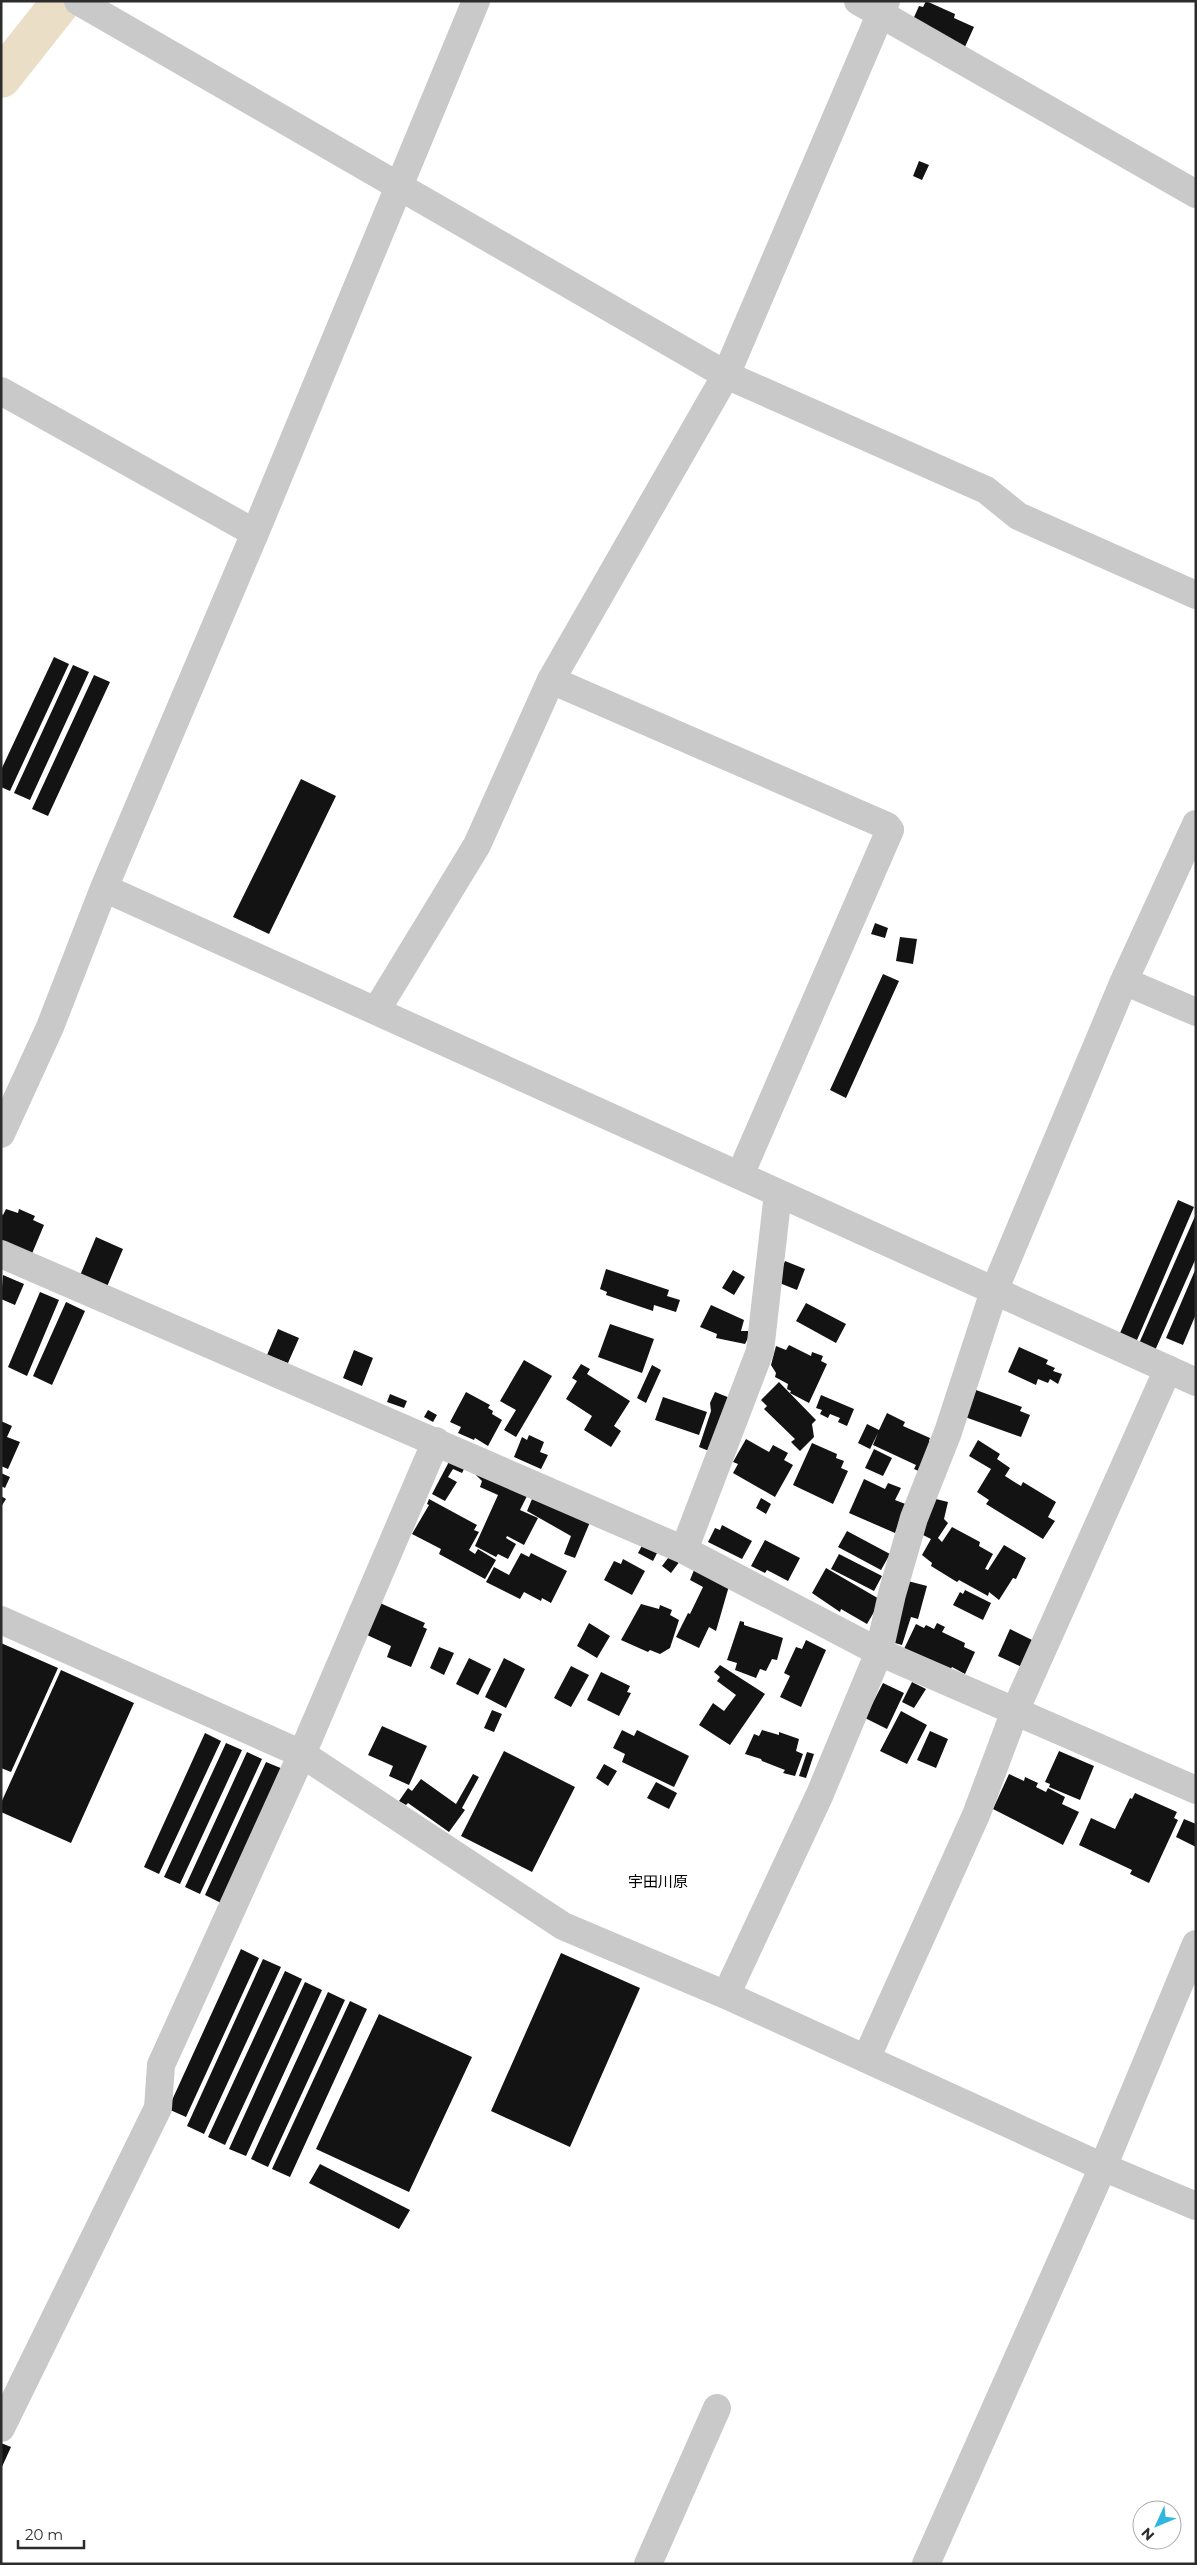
<svg xmlns="http://www.w3.org/2000/svg" width="1197" height="2565" font-family="Montserrat,'Noto Sans JP',sans-serif">
  <style>
    .lines { fill: none; stroke-linecap: round; stroke-linejoin: round }
    .river { stroke: #eadfc6; stroke-width: 40 }
    .building { fill: #131313 }
    .minor { stroke: #c9c9c9; stroke-width: 28 }
    .labels { text-anchor: middle; stroke-width: 5; stroke-linejoin: round; paint-order: stroke }
    .quarter-label { font-size: 15px; fill: #000; stroke: #fff }
  </style>
  <rect width="100%" height="100%" fill="#fff"/>
  <g class="lines">
    <path class="river" d="M1 78 62 1"/>
  </g>
  <path class="building" d="M926 1 955 14 954 18 974 27 964 49 911 24 919 6 923 7Z
    M919 161 929 165 922 180 913 176Z
    M54 657 69 664 10 791 1 787V770Z
    M73 665 89 672 30 800 14 793Z
    M94 675 110 682 48 816 32 809Z
    M301 779 336 796 269 934 233 917Z
    M875 923 888 928 885 938 871 934Z
    M900 937 917 939 913 964 896 961Z
    M883 974 899 981 846 1098 830 1090Z
    M1178 1200 1194 1207 1134 1347 1117 1340Z
    M6 1209 18 1213 19 1209 35 1216 33 1220 44 1225 31 1256 1 1243V1214L3 1215Z
    M1196 1214V1258L1153 1355 1137 1348Z
    M96 1237 123 1249 106 1289 79 1278Z
    M785 1261 805 1269 797 1290 777 1282Z
    M1196 1268V1314L1183 1345 1166 1338Z
    M606 1269 669 1290 667 1296 680 1300 676 1312 654 1305 653 1311 606 1295 607 1292 600 1289Z
    M733 1270 745 1277 734 1295 722 1288Z
    M3 1275 24 1284 15 1305 1 1299Z
    M40 1292 59 1300 27 1376 8 1367Z
    M66 1302 85 1311 52 1385 33 1376Z
    M806 1303 846 1324 836 1343 796 1321Z
    M711 1305 744 1320 741 1331H748L750 1334 745 1344 716 1338 717 1334 700 1327Z
    M610 1324 654 1339 642 1373 598 1357Z
    M278 1329 299 1338 288 1363 267 1355Z
    M789 1345 811 1356 812 1352 823 1356 821 1361 827 1364 809 1403 790 1393 791 1391 787 1389 788 1384 775 1377 776 1373 771 1365 776 1346 786 1350Z
    M1019 1347 1048 1360 1046 1364 1055 1368 1053 1371 1062 1374 1058 1384 1050 1379 1048 1383 1038 1379 1036 1385 1008 1372Z
    M354 1350 373 1358 362 1386 343 1378Z
    M524 1360 552 1376 516 1437 504 1430 516 1410 500 1401Z
    M581 1364 590 1369 587 1374 630 1401 614 1426 621 1431 611 1447 584 1430 592 1416 566 1399 577 1381 572 1378Z
    M652 1365 661 1370 646 1403 637 1398Z
    M779 1382 816 1420 812 1424 814 1437 800 1451 791 1442 795 1439 764 1409 767 1406 761 1400Z
    M976 1390 1022 1407 1020 1411 1030 1415 1021 1437 965 1417Z
    M466 1392 490 1405 488 1408 493 1411 492 1414 502 1420 488 1446 475 1438 474 1440 458 1433 461 1427 450 1422Z
    M715 1392 730 1398 709 1451 699 1447 711 1411 710 1403Z
    M390 1394 407 1401 404 1408 387 1402Z
    M821 1395 854 1409 847 1426 838 1422 840 1418 830 1414 828 1418 820 1414 822 1410 816 1408Z
    M663 1397 707 1412 699 1435 655 1420Z
    M428 1410 437 1415 433 1422 424 1417Z
    M887 1413 905 1422 903 1426 930 1438 929 1441 936 1444 923 1473 914 1469 916 1465 873 1445 878 1433 870 1449 858 1443 867 1424 879 1430Z
    M1 1421 12 1426 7 1437 20 1442 8 1469 1 1466Z
    M529 1435 544 1442 540 1452 548 1455 541 1469 514 1457 522 1437 527 1440Z
    M746 1439 769 1452 773 1445 788 1453 784 1460 793 1465 775 1497 733 1473 738 1464 733 1462Z
    M978 1440 1000 1454 997 1459 1010 1468 1005 1476 1021 1486 1023 1482 1056 1502 1048 1517 1055 1521 1043 1539 986 1504 989 1500 977 1492 991 1469 969 1456Z
    M812 1443 837 1454 836 1458 844 1461 841 1468 848 1471 833 1504 793 1485Z
    M874 1449 892 1458 883 1476 865 1468Z
    M452 1456 467 1463 462 1473 453 1469 448 1477 457 1482 445 1501 432 1494Z
    M1 1473 10 1477 5 1488 1 1486Z
    M475 1474 530 1490 520 1510 538 1518 524 1545 507 1536 506 1538 516 1544 508 1559 498 1554 496 1557 475 1546 498 1495 480 1487 482 1481Z
    M864 1479 885 1489 888 1483 901 1488 895 1500 908 1505 895 1533 849 1513Z
    M535 1492 593 1515 575 1558 564 1554 571 1536 527 1511Z
    M1 1496 6 1499 1 1507Z
    M761 1498 771 1504 766 1514 756 1508Z
    M429 1499 477 1525 474 1530 479 1532 469 1550 475 1554 478 1549 496 1560 485 1579 439 1554 441 1549 412 1534 429 1505 427 1504Z
    M936 1499 948 1502 944 1519 948 1523 938 1538 942 1542 952 1527 980 1542 979 1546 993 1554 985 1569 988 1570 1004 1545 1026 1558 1016 1579 1013 1578 999 1600 989 1592 988 1596 959 1580 957 1582 931 1566 932 1563 922 1555 931 1539 921 1534Z
    M722 1525 752 1541 742 1559 708 1542 715 1528 720 1530Z
    M847 1531 890 1554 881 1570 838 1547Z
    M645 1540 660 1547 653 1561 638 1553Z
    M765 1540 800 1558 788 1581 767 1570 765 1573 751 1566Z
    M521 1553 529 1557 531 1553 567 1571 551 1603 542 1598 541 1601 524 1592 520 1599 486 1582 494 1567 509 1575Z
    M671 1554 680 1561 671 1573 662 1566Z
    M839 1554 882 1576 874 1591 831 1569Z
    M623 1559 645 1571 632 1595 604 1580 614 1561 621 1564Z
    M826 1568 881 1600 867 1624 841 1609 840 1612 812 1593Z
    M694 1570 729 1586 716 1631 709 1627 699 1648 676 1637 688 1613 690 1614 703 1587 690 1580Z
    M904 1580 927 1586 918 1619 911 1617 902 1645 888 1641Z
    M965 1590 991 1603 983 1620 953 1605 960 1592 963 1594Z
    M380 1603 425 1623 423 1627 427 1629 411 1667 387 1657 391 1646 367 1635Z
    M641 1604 659 1609 660 1605 672 1610 670 1615 679 1620 670 1648 660 1654 650 1650 648 1652 621 1640Z
    M740 1621 744 1622V1625L783 1638 777 1660 772 1659 766 1671 760 1669 756 1678 735 1670 737 1663 727 1660Z
    M589 1623 610 1636 597 1658 577 1646Z
    M937 1623 945 1627 942 1632 965 1643 964 1647 975 1652 965 1674 952 1667 950 1670 904 1649 916 1624 924 1628 926 1625 934 1629Z
    M1010 1629 1038 1643 1026 1669 998 1656Z
    M806 1640 826 1650 801 1707 780 1697 790 1676 784 1673 796 1647 802 1649Z
    M1 1643 58 1668 11 1772 1 1768Z
    M439 1647 454 1653 444 1675 430 1668Z
    M469 1658 491 1669 478 1695 456 1684Z
    M504 1658 525 1669 506 1708 485 1697Z
    M720 1665 765 1694 730 1745 699 1725 713 1703 724 1711 736 1695 717 1681 720 1677 714 1672Z
    M571 1666 589 1675 571 1707 554 1698Z
    M61 1670 134 1703 71 1843 1 1812V1803Z
    M601 1672 630 1686 627 1692 631 1693 619 1716 587 1700Z
    M912 1682 926 1689 914 1708 902 1702Z
    M883 1683 904 1693 887 1729 865 1718Z
    M492 1710 502 1714 494 1732 484 1728Z
    M901 1711 927 1725 907 1764 880 1751Z
    M382 1726 427 1746 409 1785 389 1776 393 1766 368 1755Z
    M622 1730 634 1736 637 1730 689 1756 674 1787 622 1762 625 1754 613 1748Z
    M762 1730 779 1735V1732L799 1739 796 1751 803 1754 795 1776 783 1773 785 1770 762 1761 761 1759 745 1754 754 1734 759 1736Z
    M930 1731 948 1739 936 1768 917 1760Z
    M205 1733 221 1741 159 1874 144 1867Z
    M226 1743 242 1750 180 1884 164 1877Z
    M504 1751 575 1787 532 1872 461 1836Z
    M1059 1751 1094 1766 1080 1800 1049 1787 1050 1784 1045 1782Z
    M247 1752 262 1759 200 1894 185 1887Z
    M807 1752 814 1754 806 1778 799 1776Z
    M266 1762 283 1769 221 1903 205 1895Z
    M604 1764 617 1771 608 1786 596 1778Z
    M473 1774 479 1777 462 1808 465 1810 449 1832 408 1803 406 1805 399 1801 408 1788 412 1791 421 1779 456 1804Z
    M1009 1774 1024 1781 1025 1777 1038 1783 1036 1787 1046 1792 1048 1788 1065 1797 1062 1804 1079 1812 1063 1845 993 1809Z
    M656 1782 677 1793 669 1809 647 1798Z
    M1135 1793 1177 1812 1174 1818 1178 1820 1149 1883 1130 1874 1132 1870 1079 1845 1091 1818 1115 1829 1130 1798 1132 1799Z
    M1184 1819 1196 1824V1847L1176 1837Z
    M241 1949 259 1958 186 2117 168 2109Z
    M561 1953 640 1988 570 2147 491 2111Z
    M263 1959 281 1967 204 2134 187 2126Z
    M285 1971 302 1979 225 2145 208 2137Z
    M305 1982 322 1990 246 2156 229 2149Z
    M328 1992 345 2000 268 2167 251 2159Z
    M350 2001 367 2009 290 2177 272 2169Z
    M379 2014 472 2057 409 2192 316 2149Z
    M320 2164 410 2210 399 2229 309 2183Z
    M1 2443 11 2447 1 2469Z"/>
  <g class="lines">
    <path class="minor" d="M78 1 726 375 986 490 1018 516 1196 595
      M858 1 1196 194
      M1 391 255 533
      M551 680 887 826 890 830 740 1175
      M104 888 1196 1382
      M1124 981 1196 1012
      M376 1011 477 845 551 680 726 375 886 1
      M1 1134 50 1027 104 888 255 533 476 1
      M1 1254 684 1550 879 1652 1196 1790
      M684 1550 760 1351 778 1193
      M1 1620 302 1754 563 1926 726 1995 1103 2167 1196 2206
      M726 1995 820 1794 879 1652 892 1594 914 1518 948 1432 994 1291 1124 981 1196 824
      M866 2059 976 1815 1015 1711 1168 1369
      M1 2428 158 2108 161 2065 302 1754 436 1441
      M648 2564 717 2408
      M926 2564 1103 2167 1196 1944"/>
  </g>
  <g class="labels">
    <g class="quarter-label">
      <text x="658" y="1887">宇田川原</text>
    </g>
  </g>
  <rect width="1197" height="2565" fill="none" stroke="#2c2c2c" stroke-width="5"/>
  <g transform="translate(1157 2525) rotate(226)"><circle r="24" fill="#ffffff" stroke="#ababab"/>
  <path d="M0-4L9 19L0 12L-9 19Z" fill="#31b6e0"/>
  <text y="-8" font-size="14" font-weight="bold" text-anchor="middle" fill="#2c2c2c">N</text>
  </g>
  <path d="M18 2540v8h66v-8" fill="none" stroke="#2c2c2c" stroke-width="2.5"/>
  <text x="25" y="2540" font-size="15" fill="#2c2c2c" stroke="#ffffff" stroke-width="4" paint-order="stroke">20 m</text>
</svg>
